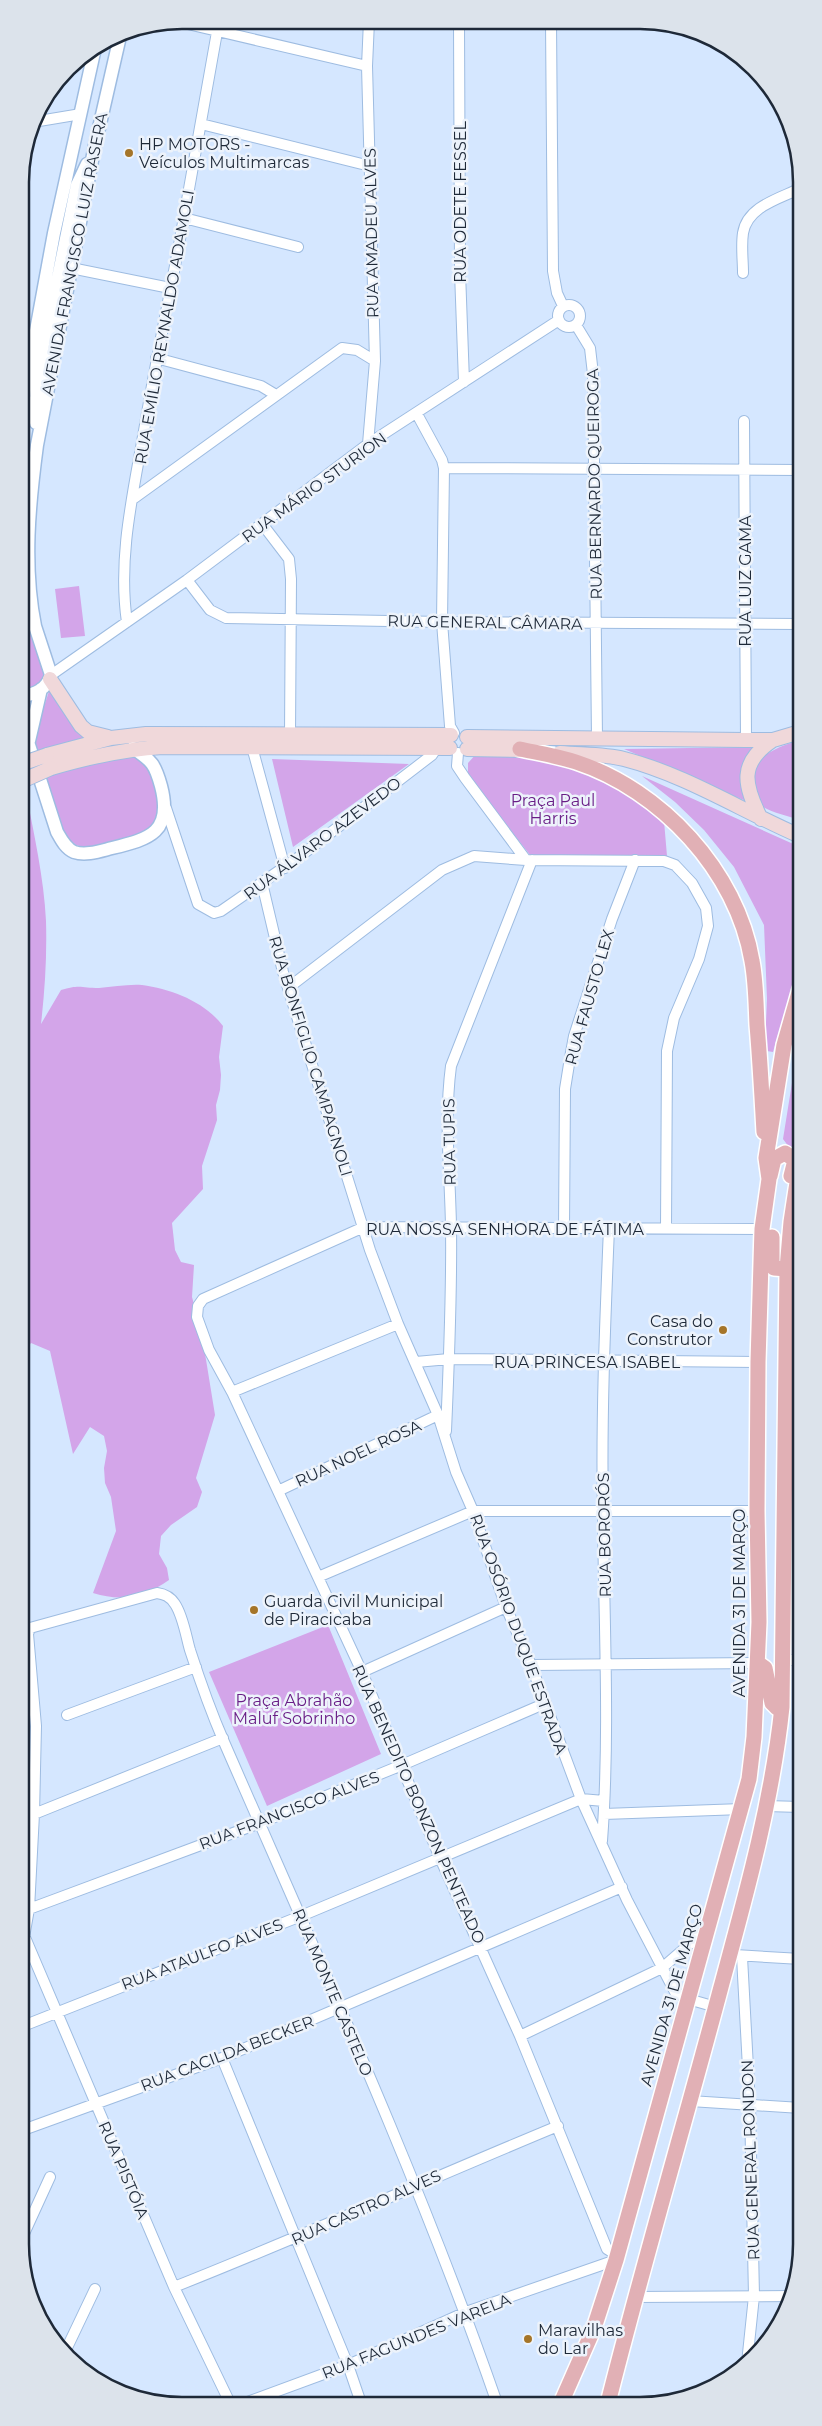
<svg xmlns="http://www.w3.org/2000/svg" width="822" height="2426" font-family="Montserrat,sans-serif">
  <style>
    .green { fill: #d3a5e9 }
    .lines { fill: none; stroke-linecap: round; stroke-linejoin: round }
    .minor-casing { stroke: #9ebce1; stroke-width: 12 }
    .tertiary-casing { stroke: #9ebce1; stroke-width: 15 }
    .secondary-casing { stroke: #9ebce1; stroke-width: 16 }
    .primary-casing { stroke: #fff; stroke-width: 18 }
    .minor { stroke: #fff; stroke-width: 10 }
    .tertiary { stroke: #fff; stroke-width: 12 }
    .secondary { stroke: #f0d8da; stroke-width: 14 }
    .primary { stroke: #e1b0b5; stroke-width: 15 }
    .secondary-bridge-casing { stroke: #9ebce1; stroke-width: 16; stroke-linecap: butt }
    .secondary-bridge { stroke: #f0d8da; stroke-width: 14 }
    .poi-dot { fill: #a57529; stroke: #edf3fb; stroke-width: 2 }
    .labels { text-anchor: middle; stroke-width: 5; stroke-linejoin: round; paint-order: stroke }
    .poi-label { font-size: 16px; fill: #1e2938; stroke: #edf3fb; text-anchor: start }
    .street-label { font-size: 16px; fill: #1e2938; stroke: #edf3fb }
    .park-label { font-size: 16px; fill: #691e86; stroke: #edf3fb }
    .rim { fill: none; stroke: #1e2938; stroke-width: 2.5 }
  </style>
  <rect width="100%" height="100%" fill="#d5e7ff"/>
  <path class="green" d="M79 586 85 636 61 638 55 589Z
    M21 623 31 631 45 678 31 691 21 690Z
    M50 688 93 738 38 753 34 738Z
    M800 740V820C789 816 773 813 763 807 756 802 754 794 753 786 747 757 778 747 800 740Z
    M755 747 746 801 624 749Z
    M478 752 523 754 574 767 626 790 664 821 667 856 530 855 468 776V763Z
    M132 753 150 770 158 800V817L150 830 144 835 87 848 76 845 64 835 45 776Z
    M272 759 409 764 293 847Z
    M642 776 800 847V960L773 1052 767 1051 765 1045 767 999 764 925 734 867 704 830 675 802Z
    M26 792C34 835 44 878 46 921 47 956 45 989 41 1024L61 990C80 984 82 988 99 988 113 987 128 984 142 985 172 989 205 1002 223 1026L219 1057 221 1075 220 1090 216 1105 217 1120 202 1166 203 1189 172 1223 175 1250 181 1262 194 1265 192 1297 202 1335 215 1415 196 1478 202 1492 197 1507 171 1525 161 1536 159 1554 167 1568 169 1580C145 1597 122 1602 93 1593L116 1531 111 1497 105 1483 104 1468 107 1451 104 1436 90 1427 73 1454 50 1351 31 1343 22 1356 21 795Z
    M800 1033V1123L792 1151 783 1139Z
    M328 1625 381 1754 267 1806 209 1672Z"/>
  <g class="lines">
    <defs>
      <path id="minor" d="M175 21 367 66
        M459 22 460 272 464 382
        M551 22 553 271 557 293 563 306
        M660 23 705 34
        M33 122 81 114
        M201 124 370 166
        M184 218 298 247
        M71 268 170 288
        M743 273C743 260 741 246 743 233 747 207 778 199 799 189
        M558 316a11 11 0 1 1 22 0a11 11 0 1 1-22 0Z
        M576 325 590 348 593 374 597 738
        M156 358 261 386 276 395
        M417 414 442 460 444 468 442 622 450 726 454 733
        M744 421 746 740
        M368 444 375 361 367 66 369 21
        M444 468 799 470
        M133 499 342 348 357 350 375 361
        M263 525 289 559 291 579 290 735
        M187 580 210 610 226 618 442 622 799 624
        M127 622C117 554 135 486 146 419 156 361 168 303 179 245 192 174 205 103 217 32
        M51 675 187 580 368 444 559 320
        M252 747 285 868
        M458 753 457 766 465 778 526 860
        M166 808 198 904 214 913 221 911 299 857 432 755 436 749
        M262 883 283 972 370 1250 398 1324 438 1415 456 1472 473 1511 506 1607 531 1665 581 1799 627 1900 675 1992 688 1999 716 2007
        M288 988 442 870 474 856 526 860 664 861 675 865 692 883 706 908 708 926 699 959 674 1018 667 1051 666 1228
        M564 1228 565 1089 570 1058 574 1036 612 919 635 860
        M785 1361 800 1362
        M416 1362 449 1359 758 1362
        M232 1392 398 1324
        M446 1431C449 1363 452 1294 451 1226 450 1173 444 1119 451 1066L532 860
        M278 1491 438 1415
        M784 1510 801 1511
        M318 1577 473 1511H757
        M783 1660H801
        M531 1665 758 1663
        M362 1672 506 1607
        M67 1715 196 1667
        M766 1806 801 1807
        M34 1814 223 1738
        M604 1814 742 1809
        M602 1841C610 1733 604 1624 603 1516 601 1420 605 1324 609 1228
        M29 1909 260 1823 402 1765 546 1703
        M24 1935 174 2287 230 2403
        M23 1943 29 1909 34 1814 36 1726 28 1634 30 1628 157 1593C164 1594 170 1596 175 1604 183 1616 186 1636 190 1650 200 1681 211 1712 224 1742 319 1960 419 2178 497 2403
        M735 1955 801 1959
        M742 1957 750 2105 754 2296 747 2363
        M23 2026 301 1916 581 1799 604 1801
        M520 2036 662 1968 707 1929
        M222 2058 348 2365 361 2403
        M690 2101 801 2108
        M23 2130 222 2058 622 1887
        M23 2236 50 2177
        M617 2255 607 2249 520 2036 440 1858 362 1672 232 1392 209 1350 197 1317 198 1306 203 1299 364 1227 762 1229
        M174 2287C303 2236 430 2179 558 2126
        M635 2297 792 2296
        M64 2354 95 2289
        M245 2403 348 2365 466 2312 616 2260"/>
      <path id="tertiary" d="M21 412 54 233 95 48
        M36 423 35 404 45 341 77 185 87 164
        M21 617 35 626 51 675C47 689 34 695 21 696
        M35 626C23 566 29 505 37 445L94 150 121 32
        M21 720 57 832C61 839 65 848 74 852 86 856 100 851 112 848 150 839 173 832 161 786 155 764 152 761 133 748
        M29 741 41 689"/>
      <path id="secondary" d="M50 679 81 726 88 732 108 737
        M467 737 746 740H773L800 732
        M467 749 531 750
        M560 753C580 755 604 754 624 759 686 775 742 811 800 836
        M47 755 111 738 146 734 451 735
        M51 768C89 757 124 749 163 747L450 748
        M761 819C744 785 738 763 773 740"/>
      <path id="primary" d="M520 749C539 753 558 756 576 762 661 790 737 871 752 961 756 982 756 1004 757 1025 760 1061 762 1096 764 1132
        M770 1176 774 1159 785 1153 795 1160 791 1176
        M772 1237V1264L774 1268 787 1269
        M758 1663 765 1668 772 1703 777 1708 782 1707
        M561 2403 594 2328 616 2260 749 1779 754 1737 759 1622 757 1511 758 1362 762 1229 769 1179 766 1158 784 1045 800 989
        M608 2403C643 2264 684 2126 721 1987 746 1895 772 1802 782 1707L787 1269 791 1222 800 1163"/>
    </defs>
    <use href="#minor" class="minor-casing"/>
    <use href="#tertiary" class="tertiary-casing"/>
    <use href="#secondary" class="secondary-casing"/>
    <use href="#primary" class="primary-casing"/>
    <use href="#minor" class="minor"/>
    <use href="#tertiary" class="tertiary"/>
    <use href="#secondary" class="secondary"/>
    <use href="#primary" class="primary"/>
    <defs>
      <path id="secondary-bridge" d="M21 764 47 755
        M24 780 51 768"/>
    </defs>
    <use href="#secondary-bridge" class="secondary-bridge-casing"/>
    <use href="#secondary-bridge" class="secondary-bridge"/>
  </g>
  <g class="poi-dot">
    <circle cx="129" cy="153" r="5"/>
    <circle cx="723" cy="1330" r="5"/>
    <circle cx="254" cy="1610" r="5"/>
    <circle cx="528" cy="2339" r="5"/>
  </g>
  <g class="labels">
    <g class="poi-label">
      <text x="139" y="150">HP MOTORS -<tspan x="139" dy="18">Veículos Multimarcas</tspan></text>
      <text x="713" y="1327" text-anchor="end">Casa do<tspan x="713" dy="18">Construtor</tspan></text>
      <text x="264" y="1607">Guarda Civil Municipal<tspan x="264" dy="18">de Piracicaba</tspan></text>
      <text x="538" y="2336">Maravilhas<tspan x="538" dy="18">do Lar</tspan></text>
    </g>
    <g class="street-label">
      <text transform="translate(460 202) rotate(-90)" y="6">RUA ODETE FESSEL</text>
      <text transform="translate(371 233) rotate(-91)" y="6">RUA AMADEU ALVES</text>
      <text transform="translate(74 254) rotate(-79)" y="6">AVENIDA FRANCISCO LUIZ RASERA</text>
      <text transform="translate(164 327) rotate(-80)" y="6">RUA EMÍLIO REYNALDO ADAMOLI</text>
      <text transform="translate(594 484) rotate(-91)" y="6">RUA BERNARDO QUEIROGA</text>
      <text transform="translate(314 487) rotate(-36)" y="6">RUA MÁRIO STURION</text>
      <text transform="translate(745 581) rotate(-90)" y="6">RUA LUIZ GAMA</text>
      <text transform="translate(485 622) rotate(1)" y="6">RUA GENERAL CÂMARA</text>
      <text transform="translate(322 838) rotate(-37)" y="6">RUA ÁLVARO AZEVEDO</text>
      <text transform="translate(589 997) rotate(-74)" y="6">RUA FAUSTO LEX</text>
      <text transform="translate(311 1056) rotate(73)" y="6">RUA BONFIGLIO CAMPAGNOLI</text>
      <text transform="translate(449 1142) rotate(-91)" y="6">RUA TUPIS</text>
      <text x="505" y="1235">RUA NOSSA SENHORA DE FÁTIMA</text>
      <text x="587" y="1368">RUA PRINCESA ISABEL</text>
      <text transform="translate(358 1453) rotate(-25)" y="6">RUA NOEL ROSA</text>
      <text transform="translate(604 1535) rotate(-91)" y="6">RUA BORORÓS</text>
      <text transform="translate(739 1603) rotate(-90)" y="6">AVENIDA 31 DE MARÇO</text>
      <text transform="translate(519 1634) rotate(70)" y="6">RUA OSÓRIO DUQUE ESTRADA</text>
      <text transform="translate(419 1804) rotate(66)" y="6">RUA BENEDITO BONZON PENTEADO</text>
      <text transform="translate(289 1810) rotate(-21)" y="6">RUA FRANCISCO ALVES</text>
      <text transform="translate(202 1954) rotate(-21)" y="6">RUA ATAULFO ALVES</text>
      <text transform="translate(333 1992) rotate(67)" y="6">RUA MONTE CASTELO</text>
      <text transform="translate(671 1995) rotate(-74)" y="6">AVENIDA 31 DE MARÇO</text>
      <text transform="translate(227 2053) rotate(-21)" y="6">RUA CACILDA BECKER</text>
      <text transform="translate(750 2160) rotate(-92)" y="6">RUA GENERAL RONDON</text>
      <text transform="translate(124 2170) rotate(67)" y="6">RUA PISTÓIA</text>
      <text transform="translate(366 2207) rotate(-24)" y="6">RUA CASTRO ALVES</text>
      <text transform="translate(416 2336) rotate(-22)" y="6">RUA FAGUNDES VARELA</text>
    </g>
    <g class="park-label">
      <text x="553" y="806">Praça Paul<tspan x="553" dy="18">Harris</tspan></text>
      <text x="294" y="1706">Praça Abrahão<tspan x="294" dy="18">Maluf Sobrinho</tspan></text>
    </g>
  </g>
  <path d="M0 0H822V2426H0ZM182 29H640A153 153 0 0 1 793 182V2244A153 153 0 0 1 640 2397H182A153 153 0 0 1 29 2244V182A153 153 0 0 1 182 29Z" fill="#dce3eb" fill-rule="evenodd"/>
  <path class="rim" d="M182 29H640A153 153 0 0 1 793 182V2244A153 153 0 0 1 640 2397H182A153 153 0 0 1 29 2244V182A153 153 0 0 1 182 29Z"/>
</svg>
